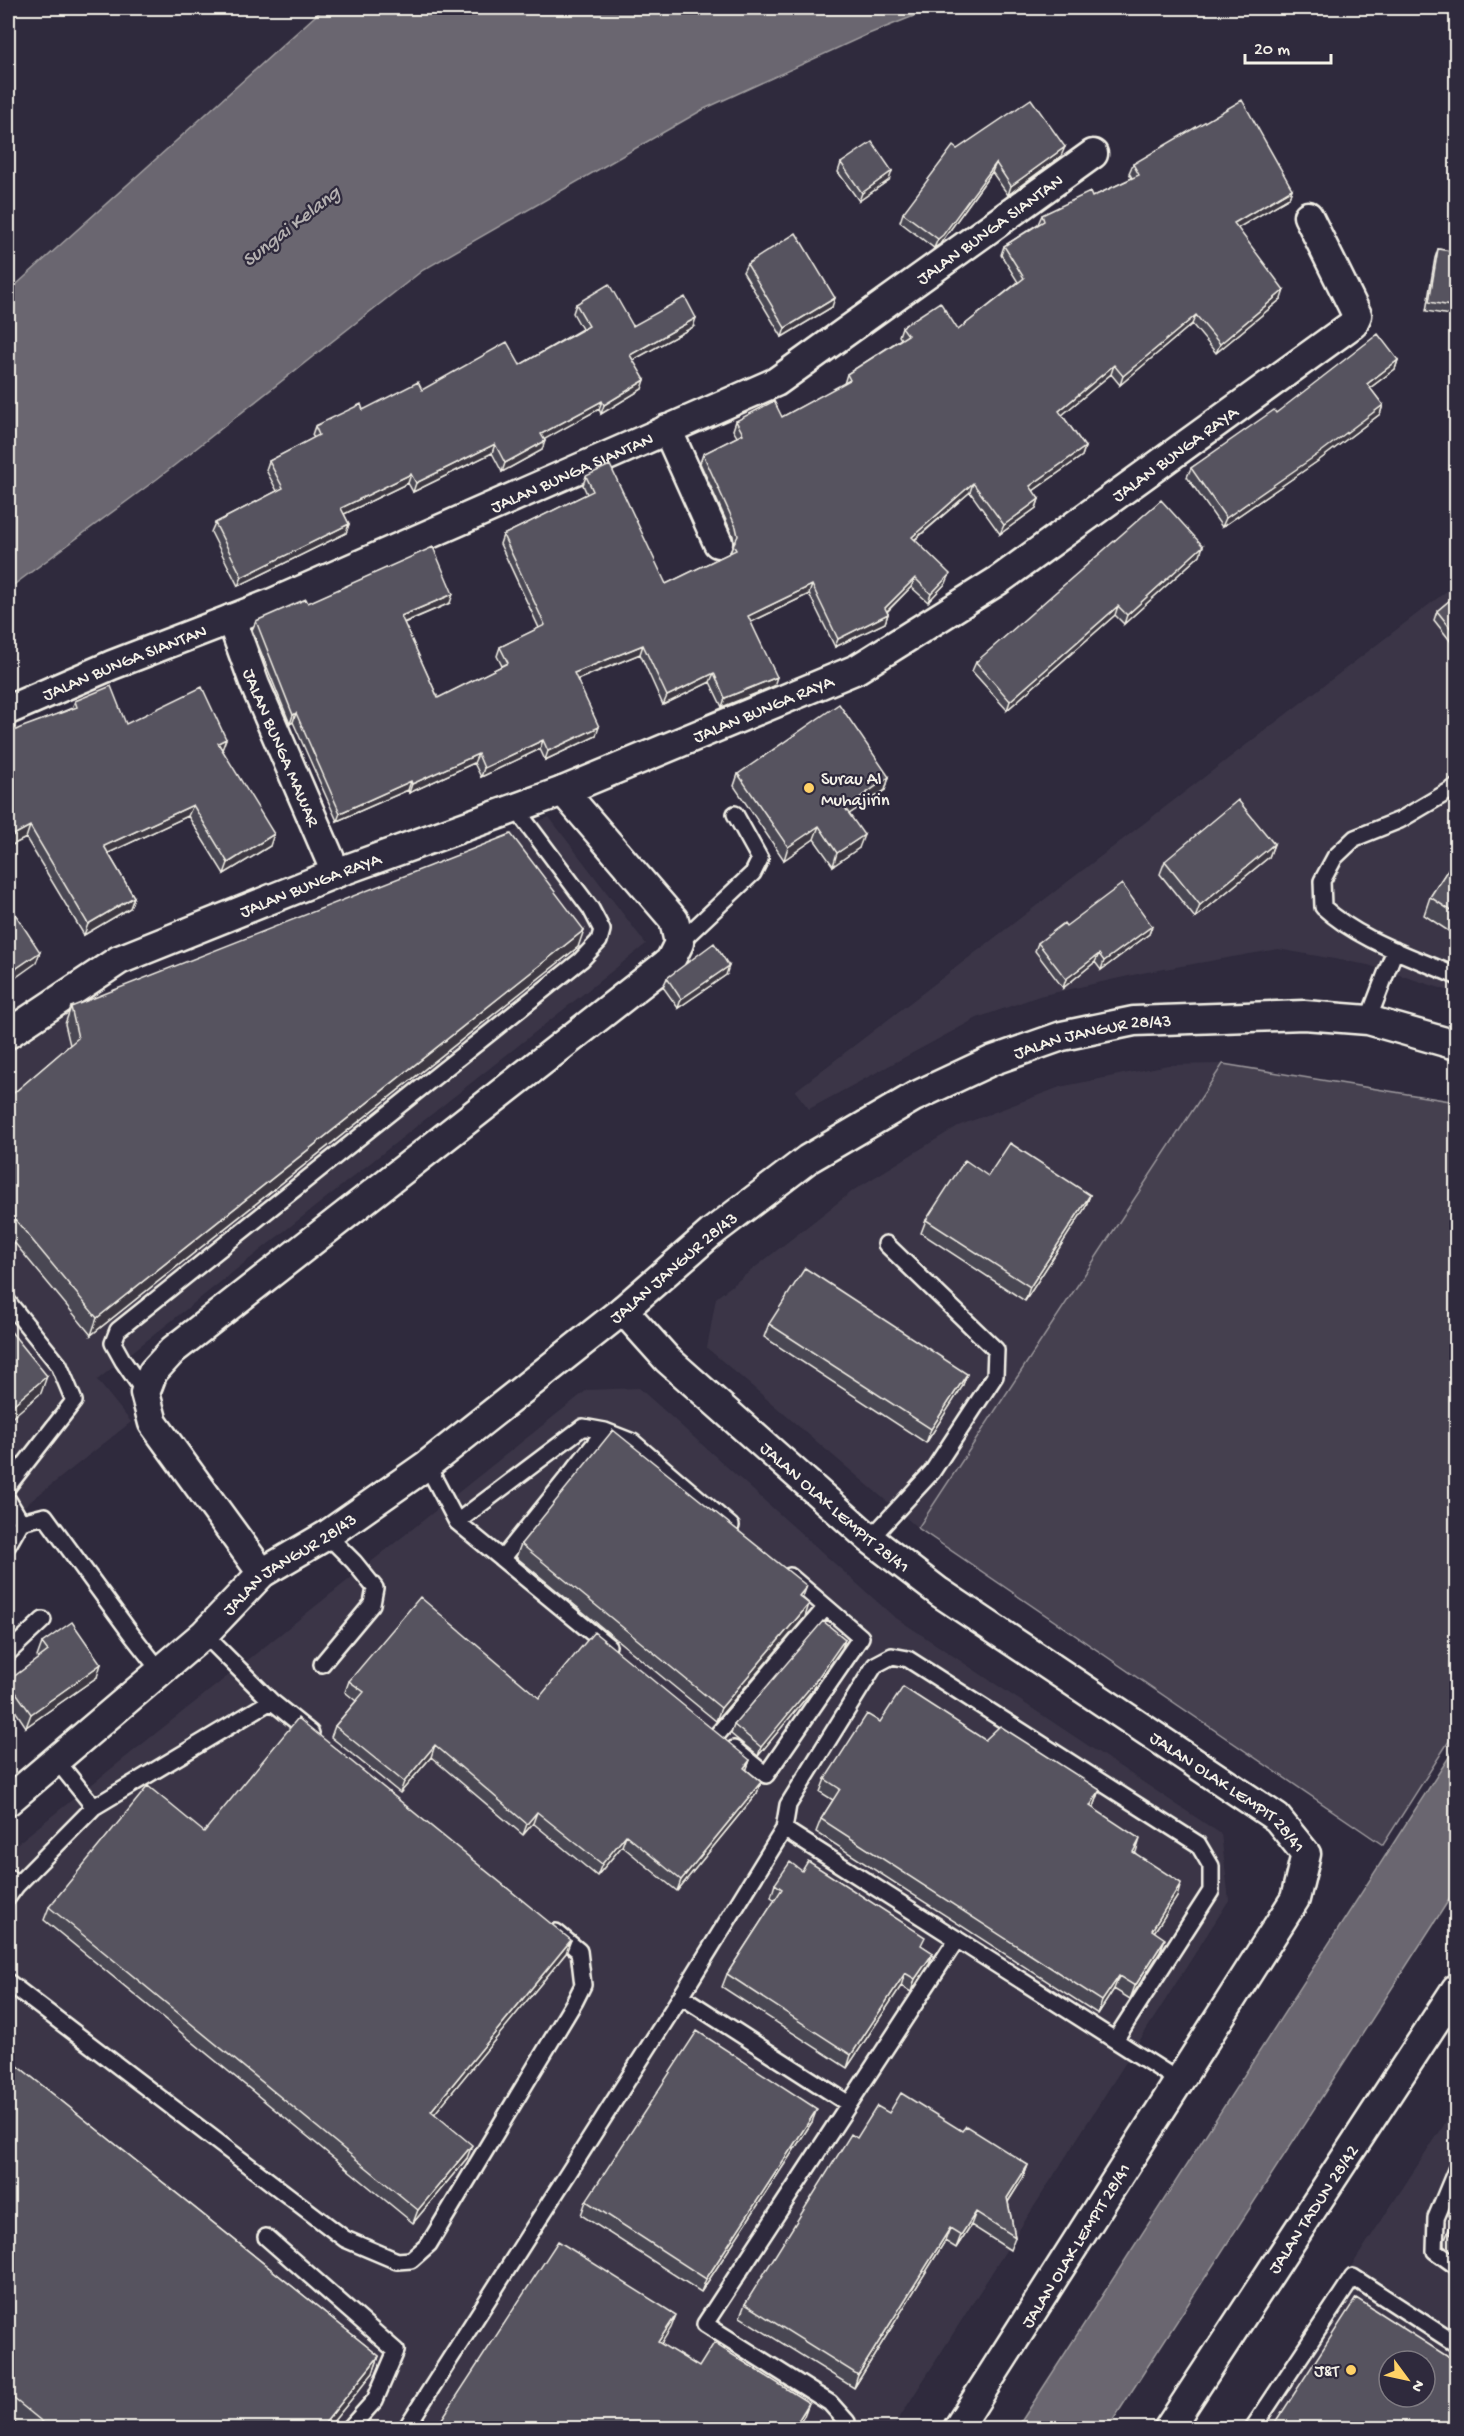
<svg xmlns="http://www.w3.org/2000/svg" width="1464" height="2436" font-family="'Gochi Hand',sans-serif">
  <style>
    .built { fill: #3b3647; fill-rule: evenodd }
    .green { fill: #454050; stroke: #9c989c; stroke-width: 1.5 }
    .water { fill: #6a6670; stroke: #a19ea0; stroke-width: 1.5 }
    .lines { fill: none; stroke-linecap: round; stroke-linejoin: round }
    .lane-casing { stroke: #f4f1e8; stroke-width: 20 }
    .street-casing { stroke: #f4f1e8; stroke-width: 33 }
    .lane { stroke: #2f2a3d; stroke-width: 15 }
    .street { stroke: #2f2a3d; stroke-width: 28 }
    .wall { fill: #4a4752; stroke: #f4f1e8; stroke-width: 1.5 }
    .shaded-wall { fill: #3c3942; stroke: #f4f1e8; stroke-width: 1.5 }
    .building { fill: #56525f; stroke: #f4f1e8; stroke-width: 1.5; fill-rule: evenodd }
    .poi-dot { fill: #ffd166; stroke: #2f2a3d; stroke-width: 2 }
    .labels { text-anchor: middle; stroke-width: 4.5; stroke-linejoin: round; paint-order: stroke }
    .street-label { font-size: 18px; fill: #f4f1e8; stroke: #2f2a3d }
    .poi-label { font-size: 18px; fill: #f4f1e8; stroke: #2f2a3d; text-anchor: start }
    .water-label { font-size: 20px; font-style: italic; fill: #b6b2b2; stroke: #2f2a3d }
  </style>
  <rect width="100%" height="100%" fill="#2f2a3d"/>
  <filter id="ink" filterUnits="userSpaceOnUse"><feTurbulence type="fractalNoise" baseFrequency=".0167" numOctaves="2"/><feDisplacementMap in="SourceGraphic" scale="12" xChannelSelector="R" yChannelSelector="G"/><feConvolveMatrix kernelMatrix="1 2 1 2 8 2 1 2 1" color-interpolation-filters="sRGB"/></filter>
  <g filter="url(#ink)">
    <path class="built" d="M1456 584V993L1368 965 1278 949 1142 973 1039 996 977 1018 809 1109 795 1091Z
      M549 817 646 944 97 1380 131 1422 8 1519V1051L32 1030Z
      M1223 1064 918 1528 707 1348 716 1298 854 1190 958 1126 1060 1087 1168 1065Z
      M639 1388 893 1616 1221 1834 1229 1900 893 2428H8V1851L587 1390Z
      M1456 2107V2428H1245ZM1389 2361H1425V2397H1389Z"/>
    <path class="green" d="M1223 1064 1456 1102V1730L1383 1845 918 1528Z"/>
    <path class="water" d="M324 8H934L866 35 704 109 423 270 157 479 8 589V292Z
      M1456 1746V1889L1108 2428H1017Z"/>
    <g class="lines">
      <defs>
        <path id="lane" d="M1456 787 1400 820 1355 838 1335 857 1322 881 1323 907C1360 941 1411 956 1456 976
          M679 943 753 873 760 859 735 814
          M1368 1020 1395 950
          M8 1302 59 1365 74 1401 8 1486
          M145 1393 123 1361 113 1343 118 1330 581 960 599 941 602 930 591 909 516 809
          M427 1465 457 1522 608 1646
          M8 1500 21 1522
          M457 1522 583 1427 605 1431 633 1442 731 1526
          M870 1539 932 1472 995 1376 996 1350 886 1244
          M8 1545 21 1522 45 1516 132 1635 161 1672
          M502 1559 605 1431
          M204 1634 271 1701 311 1733
          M8 1653 43 1620
          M322 1664 372 1604 375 1588 354 1562 327 1535
          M717 1735 826 1607
          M734 1749 766 1775 861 1637 790 1576
          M57 1761 94 1807 271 1701
          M784 1829 788 1805 875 1665 892 1656 908 1659 1198 1844 1211 1866V1891L1115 2040
          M8 1877 16 1886 8 1897
          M16 1886 94 1807
          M8 1982 345 2239 397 2261 411 2260 429 2244 575 2001 583 1985 579 1951 556 1932
          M681 1996 849 2104
          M1456 2170 1436 2218 1435 2251 1456 2266
          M266 2237 396 2351 375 2400 350 2428
          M406 2428 681 1996 784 1829 1179 2081
          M848 2428 847 2422 830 2403 705 2324 957 1939
          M1253 2428 1353 2277 1456 2344"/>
        <g id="street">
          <path d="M667 429 718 543"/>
          <path id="s1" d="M231 619 255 685 336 873"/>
          <path id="s2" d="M8 710 112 665 270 604 776 382 1093 154"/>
          <path id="s3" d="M8 1034 119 960 336 873 563 791 857 669 999 580 1353 324 1357 315 1308 216"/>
          <path id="s4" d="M623 1310 667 1359 870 1539 939 1592 1277 1818 1306 1854 1295 1899 958 2428"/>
          <path d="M262 1573 153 1423 145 1393 153 1372 173 1350 670 961 679 943 674 920 563 791"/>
          <path id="s5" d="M8 1801 204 1634 262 1573 327 1535 427 1465 623 1310 711 1233 808 1159 914 1097 991 1061 1062 1036 1134 1021 1304 1015 1368 1020 1456 1045"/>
          <path id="s6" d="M1169 2428 1456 1989"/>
        </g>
      </defs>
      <use href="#lane" class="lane-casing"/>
      <use href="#street" class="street-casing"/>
      <use href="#lane" class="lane"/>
      <use href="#street" class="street"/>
    </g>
    <path class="wall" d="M957 149 1061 156 1008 195 992 172 940 244 934 248 900 222 903 213Z
      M841 163 889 180 859 201 838 172Z
      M1133 164 1292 189 1289 198 1237 228 1281 299 1216 353 1192 324 1120 385 1111 374 1062 415 1085 447 1082 456 1033 491 1039 499 1036 508 1000 534 970 492 915 540 946 583 928 602 911 587 887 612 888 614 885 623 835 647 809 594 751 622 774 686 722 707 710 682 663 705 640 654 577 680 596 736 545 760 540 749 481 777 474 763 409 793 408 790 337 821 293 722 290 724 252 630 256 621 308 603H450L404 623 438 698 502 666 497 656 500 647 539 628 500 544 503 535 587 494 583 485 586 476 666 584 730 553 734 543 733 536 700 463 703 454 737 437 733 430 736 421 782 417 844 384 847 374 901 339 899 336 902 327 958 330 1018 282 1001 255 1004 246 1038 224 1042 215 1092 197 1132 178 1129 173Z
      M1438 249 1456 252V316L1426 311 1435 258Z
      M747 264 832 307 782 337 743 272Z
      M576 304 633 326 693 327 633 360 642 389 601 414 599 409 544 439 542 450 502 472 492 453 413 492 408 483 344 514 349 524 346 533 238 586 211 532 215 523 277 491 266 470 269 461 314 438 312 435 315 426 422 390 520 365 582 329 573 313Z
      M1398 360 1395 369 1370 388 1383 405 1380 414 1318 461 1222 527 1187 477 1191 468 1276 413Z
      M1200 555 1124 624 1115 615 1007 710 972 671 976 662Z
      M1456 595V648L1434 620 1437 611Z
      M75 701 126 724 222 750 270 846 224 874 188 816 108 853 134 897 130 908 84 935 26 838 8 847V734L72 708Z
      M738 774 889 777 885 790 849 814 859 848 833 866 814 839 784 860 734 786Z
      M1274 844 1269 857 1195 918 1160 874 1165 861Z
      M1456 857V936L1424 915 1430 897Z
      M1066 926H1152L1149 934 1101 970 1095 962 1063 988 1035 951 1038 943Z
      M578 947 91 1335 8 1235V1098L70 1045 65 1024 71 1007Z
      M726 975 678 1008 663 987 667 978Z
      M1090 1195 1085 1208 1025 1301 921 1233 926 1220Z
      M769 1324 967 1374 962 1387 926 1443 764 1337Z
      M521 1544 805 1617 716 1721 516 1557Z
      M845 1639 842 1648 814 1688 758 1756 731 1734 734 1725Z
      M42 1643 97 1677 26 1727 8 1700V1682L39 1658 37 1657Z
      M349 1681 539 1698 750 1760 746 1770 761 1782 757 1793 677 1891 622 1846 597 1876 533 1823 523 1835 431 1757 400 1793 331 1737 335 1726 356 1701 345 1692Z
      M880 1722 985 1740 1100 1790 1095 1804 1092 1808 1177 1897 1154 1932 1160 1952 1130 1999 1114 1989 1098 2014 816 1832 821 1819 833 1800 820 1792 825 1779Z
      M204 1832 566 1953 434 2114 467 2158 413 2223 44 1920 49 1907Z
      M775 1884 922 1946 933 1953 928 1966 911 1992 901 1986 847 2068 722 1987 727 1974 775 1900 771 1897Z
      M8 2058 379 2356 373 2373 328 2428H22L8 2417Z
      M812 2122 701 2292 581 2215 586 2201Z
      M962 2131 1028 2165 1023 2178 1008 2202 1015 2237 1010 2250 971 2225 956 2248 945 2241 854 2388 740 2317 745 2304 857 2138Z
      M1456 2216V2254L1445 2246V2239L1450 2226Z"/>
    <path class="shaded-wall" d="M1065 147 1061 156 1008 195 1011 186Z
      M996 163 992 172 940 244 934 248 938 239Z
      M892 171 889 180 859 201 862 193Z
      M1292 189 1289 198 1231 232 1234 223Z
      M1284 290 1281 299 1216 353 1220 344Z
      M835 298 832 307 782 337 785 328Z
      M1196 315 1192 324 1120 385 1123 376Z
      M696 318 693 327 626 364 630 355Z
      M1398 360 1395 369 1363 393 1367 384Z
      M1114 365 1111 374 1056 420 1059 411Z
      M645 380 642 389 601 414 604 405Z
      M602 401 599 409 538 443 541 434Z
      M1383 405 1380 414 1318 461 1222 527 1226 518Z
      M545 441 542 450 502 472 505 463Z
      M495 444 492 453 413 492 416 483Z
      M1085 447 1082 456 1027 495 1030 486Z
      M411 474 408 483 338 517 341 508Z
      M973 483 970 492 908 545 912 537Z
      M1039 499 1036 508 1000 534 1004 525Z
      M349 524 346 533 238 586 242 577Z
      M1203 546 1200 555 1124 624 1127 615Z
      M950 574 946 583 928 602 931 594Z
      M915 578 911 587 881 617 885 608Z
      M812 585 809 594 745 625 748 616Z
      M453 594 450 603 398 625 401 616Z
      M1118 606 1115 615 1007 710 1010 701Z
      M888 614 885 623 835 647 838 639Z
      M643 645 640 654 571 682 574 673Z
      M714 673 710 682 663 705 667 696Z
      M777 677 774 686 722 707 725 698Z
      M296 713 293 722 290 724 293 715Z
      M599 727 596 736 545 760 548 751Z
      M226 739 222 750 218 743Z
      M543 740 540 749 481 777 484 768Z
      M478 754 474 763 409 793 412 784Z
      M889 777 885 790 840 820 845 808Z
      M411 781 408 790 337 821 340 813Z
      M193 805 188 816 100 857 104 846Z
      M30 826 26 838 8 847V838Z
      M819 826 814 839 784 860 788 847Z
      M274 834 270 846 224 874 228 863Z
      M864 835 859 848 833 866 837 853Z
      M1274 844 1269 857 1195 918 1200 905Z
      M134 897 130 908 84 935 88 924Z
      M1152 926 1149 934 1101 970 1104 961Z
      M584 930 578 947 91 1335 97 1318Z
      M40 952 36 963 8 983V974Z
      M1099 954 1095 962 1063 988 1066 979Z
      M729 966 726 975 678 1008 681 999Z
      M1090 1195 1085 1208 1025 1301 1030 1287Z
      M967 1374 962 1387 926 1443 931 1429Z
      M47 1376 41 1393 8 1421V1409Z
      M807 1586 802 1599 799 1596Z
      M809 1604 805 1617 716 1721 721 1708Z
      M845 1639 842 1648 814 1688 758 1756 761 1747Z
      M101 1664 97 1677 26 1727 31 1714Z
      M435 1745 431 1757 400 1793 404 1782Z
      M750 1760 746 1771 744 1768Z
      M761 1782 757 1793 677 1891 681 1880Z
      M1100 1790 1095 1804 1085 1820 1090 1806Z
      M537 1812 533 1823 523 1835 527 1824Z
      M626 1835 622 1846 597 1876 602 1864Z
      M1140 1839 1136 1852 1128 1865 1133 1852Z
      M1181 1883 1177 1897 1147 1943 1152 1930Z
      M1165 1939 1160 1952 1130 1999 1135 1986Z
      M571 1940 566 1953 426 2124 431 2111Z
      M933 1953 928 1966 911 1992 915 1979Z
      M905 1973 901 1986 847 2068 851 2055Z
      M1119 1976 1114 1989 1098 2014 1102 2001Z
      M817 2109 812 2122 701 2292 706 2279Z
      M472 2145 467 2158 413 2223 418 2210Z
      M1028 2165 1023 2178 1002 2211 1007 2198Z
      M976 2212 971 2225 956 2248 961 2235Z
      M950 2228 945 2241 854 2388 858 2375Z
      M676 2315 671 2328 654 2355 658 2342Z
      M379 2356 373 2373 328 2428H321Z
      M809 2403 804 2416 797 2428 796 2424Z"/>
    <path class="building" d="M1031 99 1065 147 1011 186 996 163 943 235 938 239 903 213 953 146 957 149Z
      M1242 100 1292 189 1234 223 1284 290 1220 344 1196 315 1123 376 1114 365 1059 411 1085 447 1030 486 1039 499 1004 525 973 483 912 537 950 574 931 594 915 578 885 608 888 614 838 639 812 585 748 616 777 677 725 698 714 673 667 696 643 645 574 673 599 727 548 751 543 740 484 768 478 754 412 784 411 781 340 813 296 713 293 715 256 621 306 599 308 603 433 547 453 594 401 616 438 698 508 663 500 647 545 625 503 535 593 491 586 476 610 465 666 584 736 550 733 545 738 536 736 527 703 454 743 434 736 421 774 401 782 417 850 380 847 374 908 335 902 327 940 302 958 330 1024 278 1004 246 1044 221 1042 215 1090 192 1092 197 1139 175 1133 164Z
      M872 142 892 171 862 193 841 163Z
      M796 233 835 298 785 328 747 264Z
      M1438 249 1456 252V307L1429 302Z
      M609 284 633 326 685 297 696 318 630 355 645 380 604 405 602 401 541 434 545 441 505 463 495 444 416 483 411 474 341 508 349 524 242 577 215 523 283 488 269 461 319 435 315 426 361 404 363 410 418 382 422 390 507 342 520 365 589 326 576 304Z
      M1378 334 1398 360 1367 384 1383 405 1321 452 1226 518 1191 468 1274 410 1276 413Z
      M1161 500 1203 546 1127 615 1118 606 1010 701 976 662Z
      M1456 595V635L1437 611Z
      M111 686 126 724 202 687 226 739 218 743 274 834 228 863 193 805 104 846 134 897 88 924 30 826 8 838V734L20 728 77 707 75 701Z
      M839 704 889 777 845 808 864 835 837 853 819 826 788 847 738 774Z
      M1238 800 1274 844 1200 905 1165 861Z
      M511 834 584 930 97 1318 8 1211V1098L78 1038 71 1007Z
      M1456 857V914L1430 897Z
      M1122 884 1152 926 1104 961 1099 954 1066 979 1038 943 1064 923 1066 926Z
      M8 903 40 952 8 974Z
      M714 943 729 966 681 999 667 978Z
      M1010 1143 1090 1195 1030 1287 926 1220 965 1160 988 1176Z
      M805 1268 967 1374 931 1429 769 1324Z
      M8 1328 47 1376 8 1409Z
      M613 1430 807 1586 799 1596 809 1604 721 1708 521 1544Z
      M420 1597 539 1698 594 1632 750 1760 744 1768 761 1782 681 1880 626 1835 602 1864 537 1812 527 1824 435 1745 404 1782 335 1726 364 1692 349 1681Z
      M823 1621 845 1639 817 1679 761 1747 734 1725Z
      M72 1622 101 1664 31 1714 8 1681 48 1651 42 1643Z
      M903 1687 985 1740 1000 1726 1100 1790 1090 1806 1140 1839 1133 1852 1181 1883 1152 1930 1165 1939 1135 1986 1119 1976 1102 2001 821 1819 840 1789 825 1779 867 1714 880 1722Z
      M298 1718 571 1940 431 2111 472 2145 418 2210 49 1907 148 1786 204 1832Z
      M808 1861 925 1937 921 1945 933 1953 915 1979 905 1973 851 2055 727 1974 782 1889 775 1884 790 1862 802 1871Z
      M697 2031 817 2109 706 2279 586 2201Z
      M8 2058 379 2356 321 2428H50L8 2394Z
      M901 2093 962 2131 966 2126 1028 2165 1007 2198 1015 2237 976 2212 961 2235 950 2228 858 2375 745 2304 851 2134 857 2138 877 2106 889 2113Z
      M1456 2216V2238L1450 2233V2226Z
      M558 2241 676 2315 658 2342 699 2367 714 2343 809 2403 796 2424 804 2428H436Z
      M1356 2298 1456 2362V2428H1272ZM1389 2361H1425V2397H1389Z"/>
  </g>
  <g class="poi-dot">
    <circle cx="809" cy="788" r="6"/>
    <circle cx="1351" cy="2370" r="6"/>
  </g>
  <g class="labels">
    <g class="street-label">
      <text dy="6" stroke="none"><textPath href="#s2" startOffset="1098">JALAN BUNGA SIANTAN</textPath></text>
      <text dy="6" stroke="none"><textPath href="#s3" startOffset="1311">JALAN BUNGA RAYA</textPath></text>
      <text dy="6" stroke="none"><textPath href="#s2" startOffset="612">JALAN BUNGA SIANTAN</textPath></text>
      <text dy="6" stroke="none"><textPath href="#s2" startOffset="126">JALAN BUNGA SIANTAN</textPath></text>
      <text dy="6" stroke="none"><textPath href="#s3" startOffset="825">JALAN BUNGA RAYA</textPath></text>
      <text dy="6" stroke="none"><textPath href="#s1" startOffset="138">JALAN BUNGA MAWAR</textPath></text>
      <text dy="6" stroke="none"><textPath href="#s3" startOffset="339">JALAN BUNGA RAYA</textPath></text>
      <text dy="6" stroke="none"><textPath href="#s5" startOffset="1341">JALAN JANGUR 28/43</textPath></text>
      <text dy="6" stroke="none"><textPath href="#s5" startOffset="855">JALAN JANGUR 28/43</textPath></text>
      <text dy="6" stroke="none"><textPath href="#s4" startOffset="290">JALAN OLAK LEMPIT 28/41</textPath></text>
      <text dy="6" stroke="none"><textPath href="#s5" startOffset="369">JALAN JANGUR 28/43</textPath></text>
      <text dy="6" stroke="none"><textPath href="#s4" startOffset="776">JALAN OLAK LEMPIT 28/41</textPath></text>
      <text dy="6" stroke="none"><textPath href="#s6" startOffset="262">JALAN TADUN 28/42</textPath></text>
      <text transform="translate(1075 2245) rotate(-58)" y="6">JALAN OLAK LEMPIT 28/41</text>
    </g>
    <g class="poi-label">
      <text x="821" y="784">Surau Al<tspan x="821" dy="21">Muhajirin</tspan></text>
      <text x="1339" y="2376" text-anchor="end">J&amp;T</text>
    </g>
    <g class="water-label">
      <text transform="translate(290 225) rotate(-38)" y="7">Sungai Kelang</text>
    </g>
  </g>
  <rect width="1464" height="2436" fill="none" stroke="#2f2a3d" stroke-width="30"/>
  <rect x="15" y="15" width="1434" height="2406" fill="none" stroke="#f4f1e8" stroke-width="2" filter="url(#ink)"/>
  <g transform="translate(1407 2379) rotate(123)"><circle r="28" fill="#2f2a3d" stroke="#7e7a81" stroke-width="1.5"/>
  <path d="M0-4.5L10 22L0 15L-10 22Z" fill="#ffd166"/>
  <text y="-9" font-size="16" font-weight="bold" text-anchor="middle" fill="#f4f1e8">N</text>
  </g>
  <path d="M1245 54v9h86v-9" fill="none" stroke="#f4f1e8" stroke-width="3"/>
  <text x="1254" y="54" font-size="18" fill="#f4f1e8" stroke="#2f2a3d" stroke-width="4.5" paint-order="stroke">20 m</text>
</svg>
